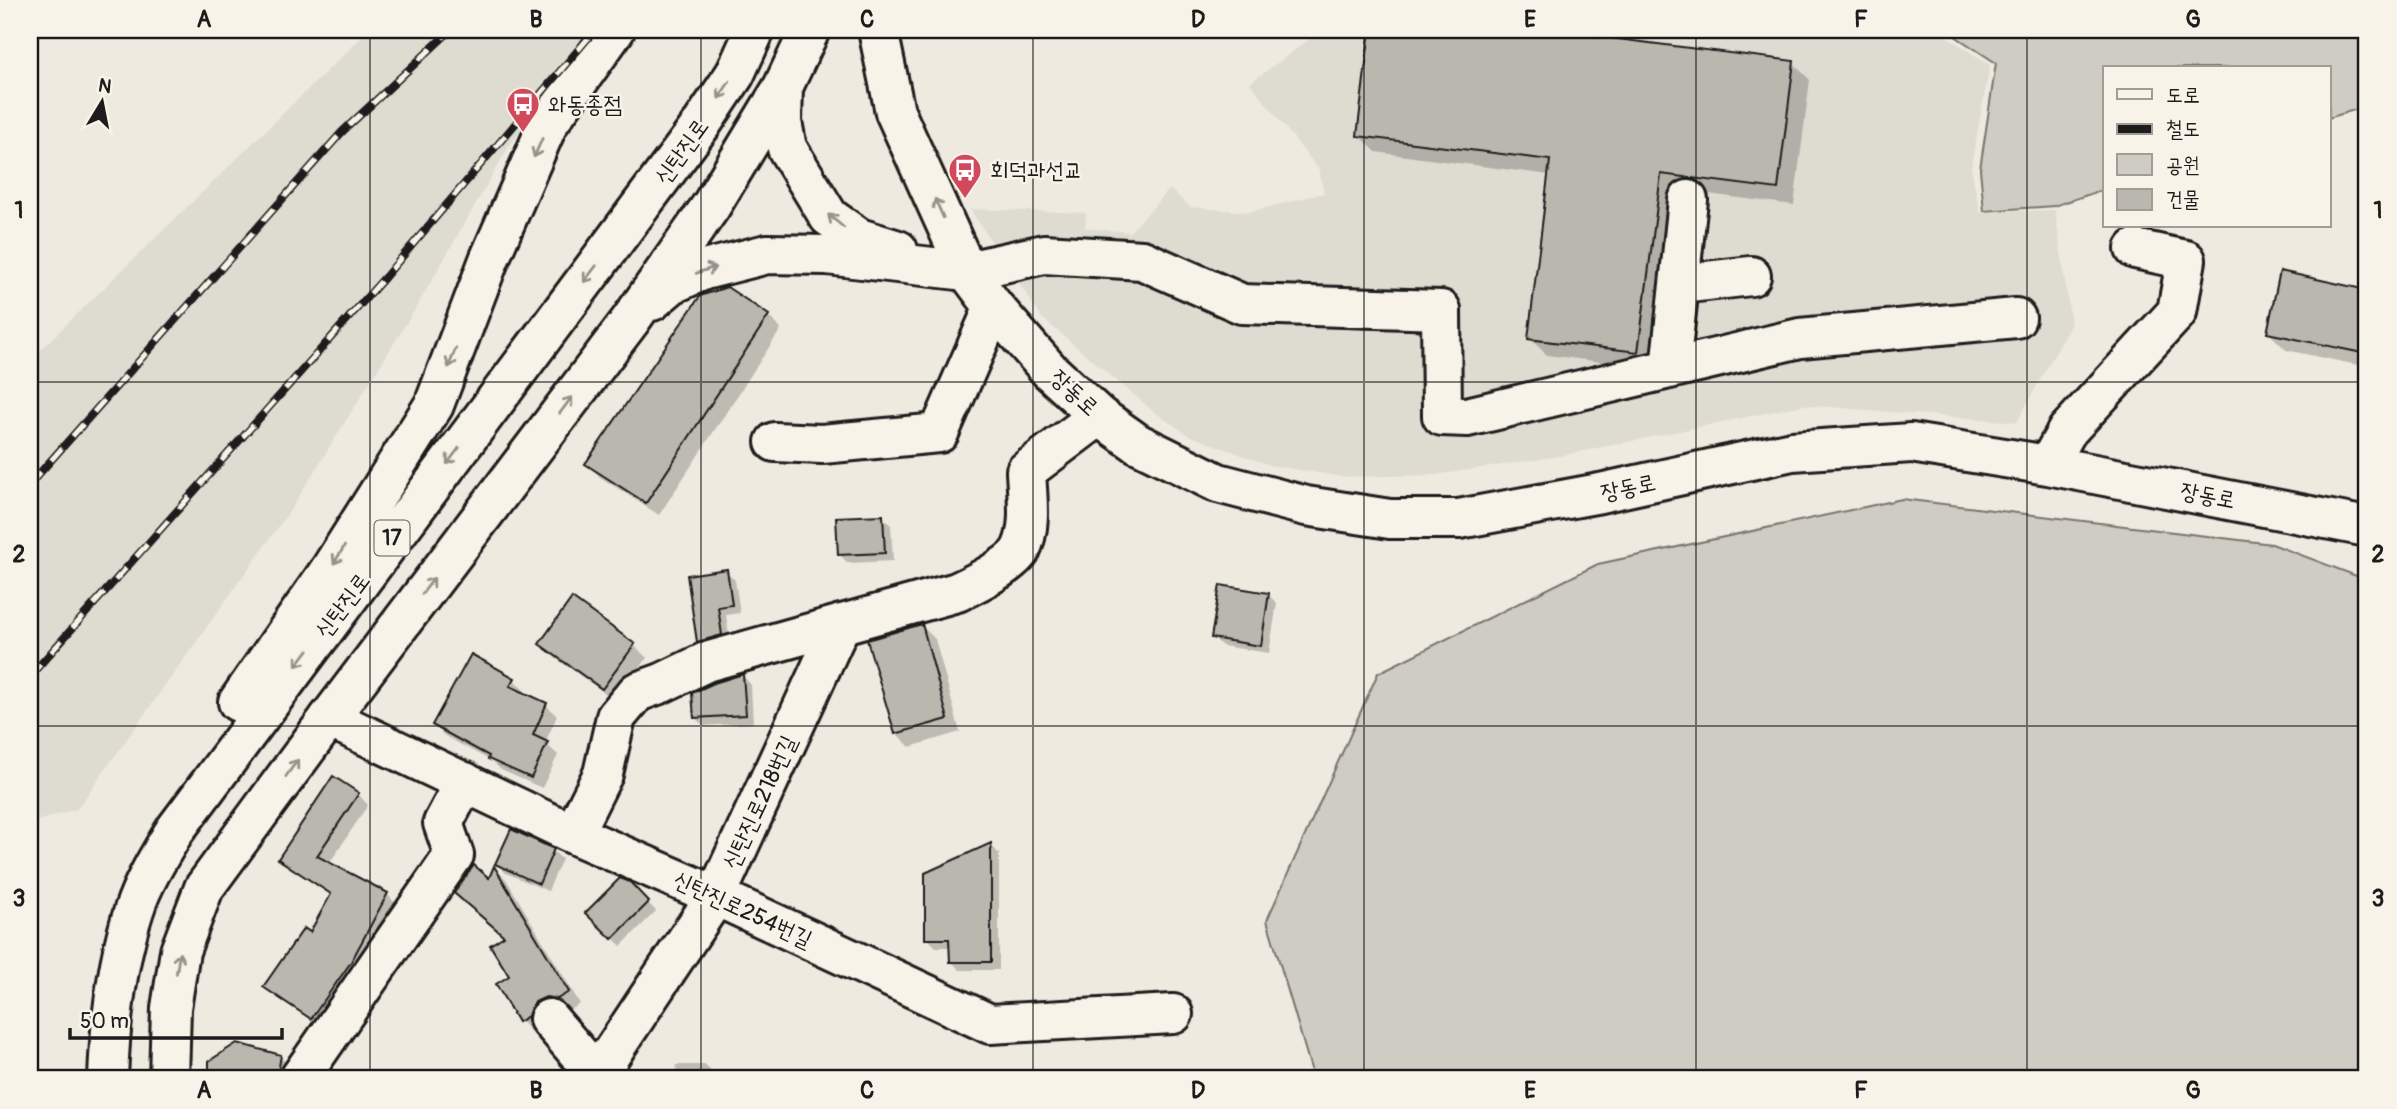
<svg xmlns="http://www.w3.org/2000/svg" width="2397" height="1109" font-family="Pangolin,'Poor Story',sans-serif">
  <style>
    .built { fill: #dedbd1 }
    .green { fill: #cfccc3; stroke: #767470; stroke-width: 2 }
    .shadow { fill: #0003 }
    .building { fill: #bab7af; stroke: #1c1c1c; stroke-width: 2 }
    .lines { fill: none; stroke-linecap: round; stroke-linejoin: round }
    .minor-casing { stroke: #1c1c1c; stroke-width: 44 }
    .major-casing { stroke: #1c1c1c; stroke-width: 44 }
    .minor { stroke: #f7f3e8; stroke-width: 38 }
    .major { stroke: #f7f3e8; stroke-width: 38 }
    .rail-casing { stroke: #1c1c1c; stroke-width: 8 }
    .rail { stroke: #f7f3e8; stroke-width: 5; stroke-dasharray: 16; stroke-linecap: butt }
    .oneway { stroke: #94928c }
    .grid { fill: none; stroke: #1c1c1c; stroke-width: 2; stroke-opacity: 0.55 }
    .labels { text-anchor: middle; stroke-width: 5; stroke-linejoin: round; paint-order: stroke }
    .shield { fill: #f7f3e8; stroke: #5e5c59; stroke-width: 2 }
    .shield-label { font-size: 21px; font-weight: bold; fill: #1c1c1c }
    .poi-label { font-size: 23px; fill: #1c1c1c; stroke: #f7f3e8; text-anchor: start }
    .street-label { font-size: 23px; fill: #1c1c1c; stroke: #f7f3e8 }
    .neatline { fill: none; stroke: #1c1c1c; stroke-width: 2.5 }
    .grid-label { font-size: 23px; text-anchor: middle; font-weight: bold; fill: #1c1c1c }
  </style>
  <rect width="100%" height="100%" fill="#eeeae0"/>
  <filter id="ink" filterUnits="userSpaceOnUse"><feTurbulence type="fractalNoise" baseFrequency=".0143" numOctaves="2"/><feDisplacementMap in="SourceGraphic" scale="14" xChannelSelector="R" yChannelSelector="G"/><feConvolveMatrix kernelMatrix="1 2 1 2 8 2 1 2 1" color-interpolation-filters="sRGB"/></filter>
  <g filter="url(#ink)">
    <path class="built" d="M369 30H602L509 146 417 306 293 506 77 809 30 823V360Z
      M1338 30H1937L1990 65 1971 167 1980 212 2055 210 2071 324 2017 422 1803 405 1560 456 1435 475 1343 477 1269 465 1188 435 1153 411 1042 318 970 209 1086 213 1085 228 1130 232 1170 189 1190 207 1249 212 1324 193 1319 170 1250 83 1314 36Z"/>
    <path class="green" d="M1946 30H2367V106L2329 118V68H2105V189L2054 206 1984 211 1980 169 1996 63Z
      M1902 499 2272 544 2367 580V1079H1314L1267 920 1378 673 1598 564Z"/>
    <path class="shadow" d="M1372 30H1531L1793 63 1810 80 1794 205 1677 190 1655 369 1547 355 1529 338 1550 175 1376 152 1359 135Z
      M2281 273 2367 291V367L2286 350 2269 333Z
      M768 316 781 329 659 515 600 477 587 464 626 404 629 405Z
      M882 517 891 525 893 561 848 563 840 555Z
      M726 571 735 580 740 613 726 615 730 643 708 650 699 641Z
      M1268 595 1277 603 1269 653 1222 646 1213 637Z
      M922 626 935 639 960 732 910 747 897 734 869 641Z
      M541 644 634 645 647 658 616 701 554 657Z
      M743 676 751 685 753 723 704 726 695 718Z
      M514 680 525 691 523 694 546 705 557 716 545 743 558 755 542 788 501 770 493 762 445 736 434 725Z
      M358 794 368 805 329 864 387 894 397 905 322 1028 276 997 266 986 311 935 332 896 291 869 281 859Z
      M991 845 999 854V970H960L951 961V947H936L927 938Z
      M553 851 562 859 548 891 506 873 497 864Z
      M495 869 506 879 580 1004 570 1010 558 1009 539 1028 531 1032 520 1020 506 937 490 881Z
      M629 884 656 911 621 946 587 913Z
      M280 1057 292 1068 291 1079H211V1062Z
      M676 1065H705L718 1079H652L654 1076H677Z"/>
    <path class="building" d="M1370 30H1545L1794 61 1778 189 1661 174 1638 352 1528 339 1550 160 1357 136Z
      M2280 271 2367 290V354L2267 333Z
      M727 287 769 315 646 503 585 464 700 296Z
      M883 515 885 553 838 555 836 517Z
      M727 569 732 605 718 607 722 635 697 642 687 575Z
      M1220 585 1269 593 1261 646 1211 638Z
      M572 598 635 644 602 689 539 644Z
      M922 624 948 719 895 734 867 640Z
      M471 654 515 678 510 686 547 703 533 735 548 742 531 778 488 759 489 756 432 725Z
      M743 674 746 715 694 718 692 693 714 683Z
      M333 776 359 793 317 856 388 893 351 962 311 1019 263 987 304 928 310 932 331 894 278 859Z
      M511 829 554 849 539 884 495 864Z
      M991 843V962H950L949 939H925V873Z
      M474 865 489 878 494 866 569 992 557 999 546 997 535 1002 528 1016 518 1022 496 984 509 976 490 945 504 936 454 893Z
      M620 878 630 882 649 902 612 939 585 913Z
      M237 1043 281 1055 277 1079H209V1061Z"/>
    <g class="lines">
      <defs>
        <path id="minor" d="M1680 284 1751 276
          M2016 318 1800 338 1467 417 1442 416 1441 310 1242 304 1142 260 1044 254 967 271 994 307 1050 371 1099 416 1137 443 1218 483 1306 506 1390 519H1459L1600 493 1792 451 1911 443 2048 465 2367 527
          M1670 369 1688 200
          M775 442 822 444 939 433 994 307
          M2048 465 2067 431 2177 312 2186 260 2135 249
          M329 718 573 834 716 896 990 1024 1173 1014
          M573 834 603 774 616 717 637 692 662 683 706 662 957 592C974 584 1013 565 1021 549 1032 526 1027 496 1026 471L1099 416
          M549 1019 597 1075
          M299 1079 454 855 443 823 465 782
          M596 1079 597 1075 716 896 841 624"/>
        <path id="major" d="M878 30 895 112 967 271
          M783 87 782 122 787 148 829 217 859 238 898 250
          M652 301 672 284 704 270 767 254 827 255 967 271
          M238 702 331 568 434 405 489 260 548 124 615 30
          M108 1079C110 1022 116 965 134 910 143 882 160 855 175 830L701 125 735 74 755 30
          M169 1079 171 1008 180 951 204 888 329 718 630 321 711 206 783 87 810 30"/>
      </defs>
      <use href="#minor" class="minor-casing"/>
      <use href="#major" class="major-casing"/>
      <use href="#minor" class="minor"/>
      <use href="#major" class="major"/>
      <defs>
        <path id="rail" d="M30 484 342 132 451 30
          M30 676 385 277 595 30"/>
      </defs>
      <use href="#rail" class="rail-casing"/>
      <use href="#rail" class="rail"/>
    </g>
    <defs><path id="oneway-shaft" d="M-6 0H5M1.5-3L5.5 0L1.5 3" fill="none" stroke-width="1.6" stroke-linecap="round" stroke-linejoin="round" transform="scale(1.75)"/></defs>
    <g class="oneway">
      <use href="#oneway-shaft" transform="translate(724 90) rotate(123)"/>
      <use href="#oneway-shaft" transform="translate(538 148) rotate(114)"/>
      <use href="#oneway-shaft" transform="translate(939 208) rotate(-114)"/>
      <use href="#oneway-shaft" transform="translate(836 221) rotate(-140)"/>
      <use href="#oneway-shaft" transform="translate(706 270) rotate(-19)"/>
      <use href="#oneway-shaft" transform="translate(590 274) rotate(127)"/>
      <use href="#oneway-shaft" transform="translate(452 358) rotate(111)"/>
      <use href="#oneway-shaft" transform="translate(566 405) rotate(-53)"/>
      <use href="#oneway-shaft" transform="translate(453 456) rotate(127)"/>
      <use href="#oneway-shaft" transform="translate(339 555) rotate(122)"/>
      <use href="#oneway-shaft" transform="translate(428 586) rotate(-53)"/>
      <use href="#oneway-shaft" transform="translate(302 658) rotate(127)"/>
      <use href="#oneway-shaft" transform="translate(292 768) rotate(-54)"/>
      <use href="#oneway-shaft" transform="translate(178 963) rotate(-81)"/>
    </g>
  </g>
  <path class="grid" d="M370 30V1079M701 30V1079M1033 30V1079M1364 30V1079M1696 30V1079M2027 30V1079M30 382H2367M30 726H2367"/>
  <defs>
    <symbol id="bus-pin" viewBox="-11 -11 22 30"><path d="M0 17L-7.5 6A9.5 9.5 0 1 1 7.5 6Z" fill="#d1495b" stroke="#f7f3e8"/><path d="M-5-6H5V4H4V6H2V4H-2V6H-4V4H-5ZM-3.5-4V0h7V-4ZM-3.5 1.2v1.5H-2V1.2ZM2 1.2v1.5H3.5V1.2Z" fill="#fff"/></symbol>
  </defs>
  <g fill-rule="evenodd">
    <use href="#bus-pin" x="504" y="85" width="38" height="52"/>
    <use href="#bus-pin" x="946" y="151" width="38" height="52"/>
  </g>
  <g class="labels">
    <rect class="shield" x="374.5" y="520.5" width="35" height="35" rx="5"/>
    <g class="shield-label">
      <text x="392" y="545">17</text>
    </g>
    <g class="poi-label">
      <text x="548" y="112">와동종점</text>
      <text x="990" y="178">회덕과선교</text>
    </g>
    <g class="street-label">
      <text transform="translate(681 151) rotate(-54)" y="8">신탄진로</text>
      <text transform="translate(1075 392) rotate(43)" y="8">장동로</text>
      <text transform="translate(1628 487) rotate(-12)" y="8">장동로</text>
      <text transform="translate(2208 495) rotate(11)" y="8">장동로</text>
      <text transform="translate(342 605) rotate(-53)" y="8">신탄진로</text>
      <text transform="translate(759 802) rotate(-65)" y="8">신탄진로218번길</text>
      <text transform="translate(743 909) rotate(25)" y="8">신탄진로254번길</text>
    </g>
  </g>
  <rect width="2397" height="1109" fill="none" stroke="#f7f3e8" stroke-width="77"/>
  <rect x="2103" y="66" width="228" height="161" fill="#f7f3e8" stroke="#9f9d96" stroke-width="2"/>
  <rect x="2117" y="89" width="35" height="10" fill="#f7f3e8" stroke="#9f9d96" stroke-width="2"/>
  <text x="2166" y="102" font-size="21" fill="#1c1c1c">도로</text>
  <rect x="2117" y="124" width="35" height="10" fill="#1c1c1c" stroke="#9f9d96" stroke-width="2"/>
  <text x="2166" y="136" font-size="21" fill="#1c1c1c">철도</text>
  <rect x="2117" y="154" width="35" height="21" fill="#cfccc3" stroke="#9f9d96" stroke-width="2"/>
  <text x="2166" y="172" font-size="21" fill="#1c1c1c">공원</text>
  <rect x="2117" y="189" width="35" height="21" fill="#bab7af" stroke="#9f9d96" stroke-width="2"/>
  <text x="2166" y="206" font-size="21" fill="#1c1c1c">건물</text>
  <g transform="translate(102 102) rotate(10)" stroke="#f7f3e8" stroke-width="5" paint-order="stroke">
  <path d="M0-5L12 26L0 18L-12 26Z" fill="#1c1c1c"/>
  <text y="-10" font-size="19" font-weight="bold" text-anchor="middle" fill="#1c1c1c">N</text>
  </g>
  <path d="M70 1028v10h212v-10" fill="none" stroke="#1c1c1c" stroke-width="3.5"/>
  <text x="80" y="1028" font-size="21" fill="#1c1c1c" stroke="#f7f3e8" stroke-width="5" paint-order="stroke">50 m</text>
  <rect x="38" y="38" width="2320" height="1032" class="neatline"/>
  <g class="grid-label">
    <text x="204" y="27">A</text>
    <text x="536" y="27">B</text>
    <text x="867" y="27">C</text>
    <text x="1198" y="27">D</text>
    <text x="1530" y="27">E</text>
    <text x="1861" y="27">F</text>
    <text x="2193" y="27">G</text>
    <text x="19" y="218">1</text>
    <text x="2378" y="218">1</text>
    <text x="19" y="562">2</text>
    <text x="2378" y="562">2</text>
    <text x="19" y="906">3</text>
    <text x="2378" y="906">3</text>
    <text x="204" y="1098">A</text>
    <text x="536" y="1098">B</text>
    <text x="867" y="1098">C</text>
    <text x="1198" y="1098">D</text>
    <text x="1530" y="1098">E</text>
    <text x="1861" y="1098">F</text>
    <text x="2193" y="1098">G</text>
  </g>
</svg>
